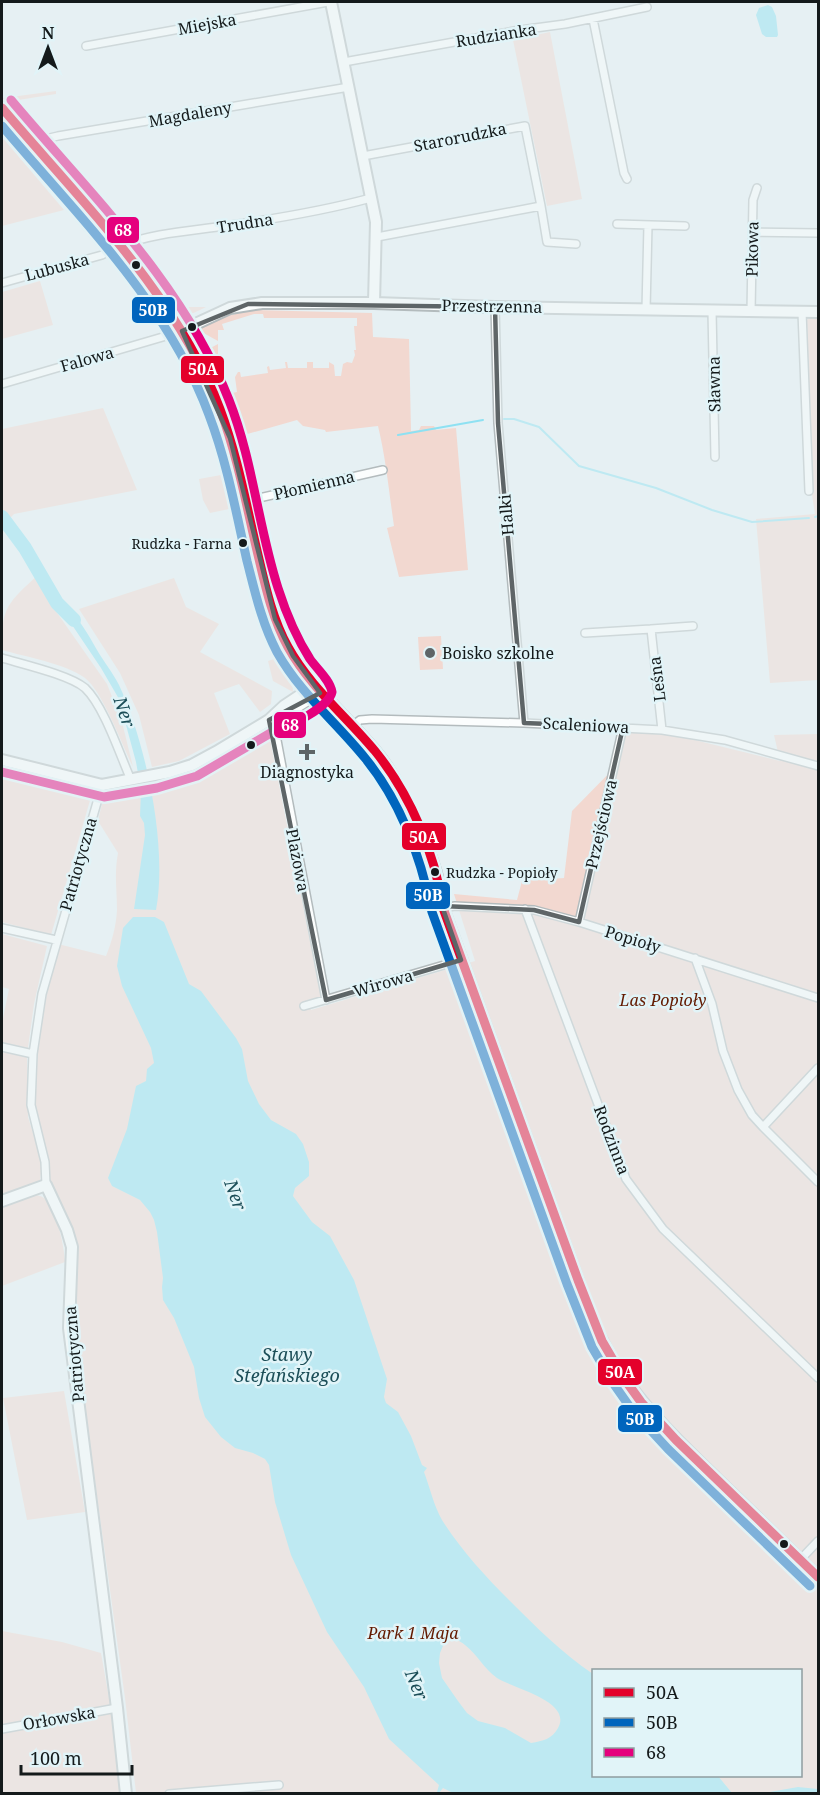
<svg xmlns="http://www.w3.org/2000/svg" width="820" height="1795" font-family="'Noto Serif',serif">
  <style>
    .green { fill: #f2d8d0; fill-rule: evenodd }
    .water { fill: #8ee1f2; fill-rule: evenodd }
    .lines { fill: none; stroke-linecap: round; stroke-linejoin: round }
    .stream { stroke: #8ee1f2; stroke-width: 2 }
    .river { stroke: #8ee1f2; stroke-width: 14 }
    .street-casing { stroke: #b3bbbd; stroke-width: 10 }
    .secondary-casing { stroke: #b3bbbd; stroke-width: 14 }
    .street { stroke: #fbfdfd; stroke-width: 7 }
    .secondary { stroke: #fbfdfd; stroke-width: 10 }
    .bus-1-casing { stroke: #e1f4f8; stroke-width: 14 }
    .bus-2-casing { stroke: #e1f4f8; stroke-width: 14 }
    .bus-3-casing { stroke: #e1f4f8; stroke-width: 14 }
    .bus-1 { stroke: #e4002b; stroke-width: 9 }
    .bus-2 { stroke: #0065bd; stroke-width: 9 }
    .bus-3 { stroke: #e5007d; stroke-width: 9 }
    .marked { fill: none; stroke: #5e6567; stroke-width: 4.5; stroke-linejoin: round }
    .bus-dot { fill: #141a1b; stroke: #e1f4f8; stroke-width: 2 }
    .poi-dot { fill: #5e6567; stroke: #e1f4f8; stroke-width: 2 }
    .labels { text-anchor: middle; stroke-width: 5; stroke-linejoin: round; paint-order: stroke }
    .bus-label { font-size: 14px; fill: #141a1b; stroke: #e1f4f8; text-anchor: end }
    .street-label { font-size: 16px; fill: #141a1b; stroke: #e1f4f8 }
    .poi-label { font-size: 16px; fill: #141a1b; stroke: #e1f4f8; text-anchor: start }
    .park-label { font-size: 16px; font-style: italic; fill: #631a00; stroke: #e1f4f8 }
    .water-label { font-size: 18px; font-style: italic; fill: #1c4e58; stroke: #e1f4f8 }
    .line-badge { stroke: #e1f4f8; stroke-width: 2 }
    .badge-label { font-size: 16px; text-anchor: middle; font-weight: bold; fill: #fff }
  </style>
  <rect width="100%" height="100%" fill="#e6f0f3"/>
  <path class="green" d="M550 32 582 199 547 206 513 40Z
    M56 91V94L12 101 17 109 14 112 3 98Z
    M2 137 64 210 2 226Z
    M102 197 104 208 124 231 136 230 137 234 128 236 121 233 93 199Z
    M40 281 53 325 2 339V292Z
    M169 298H181L182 307H206C184 318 182 319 169 298Z
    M251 310 372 313 373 337 409 339 411 431 419 430 421 426H434L436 430 456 428 468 570 399 577 387 528 394 526C389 492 386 459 378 426L326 432 325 430 303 426 297 420 237 437 220 394 225 390 232 393 237 392 235 377 238 372H240L241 377 268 373 267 367 269 366 270 370 286 368 285 362H287L288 368H307V362H313V368H329V362L334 365 335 376H341L343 364 347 362 352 363 355 355 354 350H356L354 326H357V318H264L263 314H254L222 324 224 330H218V341L198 330 224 317Z
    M811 316H818V680L770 683 756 519 815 514 812 495 807 320Z
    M218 344V374H221V381L219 382 214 380 201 353Z
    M103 408 137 490 14 514 2 526V429Z
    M221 475 229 509 210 513 203 500 199 479Z
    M37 576 53 607 107 684 122 722 133 767C122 745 103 692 85 678 64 663 26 657 2 650 1 609 7 603 37 576Z
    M174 578 186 607 219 624 200 652 272 691 271 704 260 712 239 684 214 693 230 734 179 761 152 767 139 715 120 673 79 609Z
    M441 636 443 669 420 670 418 637Z
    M277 658 279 659 292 679 293 692 273 681 268 661Z
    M625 732 670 734 780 761 774 735 818 734V1793H136L125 1698 72 1316 76 1256 48 1179 46 1149 34 1110 35 1047 58 944 106 956C112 941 116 927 117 910 117 889 114 875 118 853L98 821 104 795 155 787 196 770 265 733 269 734 321 997 308 1000 311 1010 475 961 454 894 517 900 522 881 564 878 572 811 620 762ZM594 1670H800V1776H594Z
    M2 768 93 790 51 935 2 922Z
    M2 934 47 946 34 1004 28 1048 2 1042V1023L9 989 2 987Z
    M2 1052 27 1057 28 1117 42 1162 40 1181 2 1195Z
    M30 1194C35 1195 40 1195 44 1198 57 1210 64 1245 65 1262L2 1286V1206Z
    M64 1391 85 1512 27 1520 3 1398Z
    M2 1631 62 1642 101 1653 115 1732 122 1793H2Z"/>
  <path class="water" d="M768 5 772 7 776 16 778 35 777 37H766L762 34 756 15 759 8Z
    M65 605C79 618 88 634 97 650 104 662 113 673 119 685 146 743 168 847 156 910L134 909 145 835 144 823 140 816 141 790 136 762 119 699 101 668 60 607Z
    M133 917H155L164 922 189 984 201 991 236 1038 242 1049 248 1081 259 1104 271 1120 296 1134 303 1144 309 1162V1176L295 1188 293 1196 312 1222 330 1236 354 1280 387 1379 384 1397 386 1403 398 1412 411 1436 422 1465 427 1468 424 1472C430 1488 434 1506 442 1520 461 1550 485 1576 510 1601 537 1628 562 1653 593 1674L594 1776H718L732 1793 455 1794 443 1788 439 1793 437 1792 439 1785 389 1739 364 1687 327 1632 291 1555 275 1502 269 1465 265 1459 253 1453 235 1448 221 1437 205 1417 199 1398 194 1367 174 1318 163 1300 162 1287 163 1278 157 1232 154 1220 150 1212 140 1200 112 1186 108 1178 127 1129 136 1086 146 1081 147 1069 154 1063 151 1048 122 986 117 966 123 928ZM453 1638C457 1640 462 1642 465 1645 477 1654 484 1669 497 1678 512 1688 573 1701 558 1728 552 1739 543 1741 531 1743L505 1728 478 1721 467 1713 458 1701 442 1678 439 1663 440 1653 446 1639Z
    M798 1787 818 1789V1793H764Z"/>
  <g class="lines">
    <path class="stream" d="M504 419H514L539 427 579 466 656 488 712 510 752 522 809 518
      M398 435 483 420
      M815 517 818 516"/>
    <path class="river" d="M2 517 25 548 57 603 74 620"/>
    <defs>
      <path id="street" d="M593 19 624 173 627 179
        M86 46 328 2
        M344 62 520 30 565 24 647 7
        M33 145 41 140 58 136 349 87
        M363 156 525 126 541 206 377 237
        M541 206 547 242 576 244
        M617 224 685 226
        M752 232 818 233
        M120 246C153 233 190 231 225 226 274 219 323 211 371 198
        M2 283 102 255 111 250
        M495 307 498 423 524 723
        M646 310 648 225
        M712 311 715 457
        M751 312 753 200 757 188
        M802 312 809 491
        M2 384 173 334
        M246 501 383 470
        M585 633 651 629
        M2 658C22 664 70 675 85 688 104 706 120 755 131 780
        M269 720 276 735 326 1000
        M352 726 360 720 372 719 524 723 662 730 725 740 818 766
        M662 730 651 629 693 626
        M443 908 455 906 534 910 579 922 818 998
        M525 909 626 1179 663 1229 818 1378
        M579 922 623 727
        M2 928 56 940
        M695 958 712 1004 723 1051 738 1090 752 1115 763 1127 818 1182
        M304 1006 461 960
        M2 1047 33 1054
        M763 1127 818 1068
        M46 1185 45 1162 31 1105 33 1054 42 994 102 785
        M800 1560 818 1541
        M2 1729 117 1708
        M169 1794 279 1785"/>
      <path id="secondary" d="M331 2 376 222 374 303
        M2 108C31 142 60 177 90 211 144 274 190 330 220 409 237 455 246 502 257 550 264 583 271 617 288 647 310 687 346 716 375 751 403 784 440 866 443 908
        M2 123 140 286 163 318 186 357 202 391 221 441 260 603 272 636 286 662 300 682 360 747 386 781 406 823 433 893 443 908 592 1319C620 1386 665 1429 716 1478 750 1511 784 1544 818 1577
        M176 333 230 308 262 303H374L495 307 818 312
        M272 719 281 717 319 693
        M2 760 102 785 170 772 192 765 216 752 269 720 284 706 311 688
        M2 1201 46 1185 67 1230 72 1247 69 1328 117 1708 126 1794"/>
    </defs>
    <use href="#street" class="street-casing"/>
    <use href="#secondary" class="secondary-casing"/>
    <use href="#street" class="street"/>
    <use href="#secondary" class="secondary"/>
    <defs>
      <path id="bus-1" d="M2 108C80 200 177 295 220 409 238 457 247 509 259 559 266 589 273 620 288 647 310 687 346 716 375 751 410 794 435 853 443 908L578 1280 602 1341 623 1377 641 1402 676 1440 818 1577"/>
      <path id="bus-2" d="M2 126C77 215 168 303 209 415 227 462 236 512 247 561 255 592 262 624 277 652 300 693 336 722 365 758 401 802 421 858 432 912L567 1284 592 1347 613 1383 632 1410 668 1449 810 1586"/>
      <path id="bus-3" d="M2 772 104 797 157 788 197 776 274 731C288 728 329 707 332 692 330 680 317 669 310 659 296 637 286 613 278 588 258 526 253 461 229 400 184 284 90 194 11 100"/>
    </defs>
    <use href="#bus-1" class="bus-1-casing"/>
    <use href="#bus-2" class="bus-2-casing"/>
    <use href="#bus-3" class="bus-3-casing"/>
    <use href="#bus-1" class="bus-1"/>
    <use href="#bus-2" class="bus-2"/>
    <use href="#bus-3" class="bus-3"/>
  </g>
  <path d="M0 0H820V1795H0ZM248 304 495 307 498 423 524 723 623 727 579 922 534 910 442 906 461 960 326 1000 269 720 320 693 293 656 275 619 230 438 182 331Z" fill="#e6f0f3" fill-opacity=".55" fill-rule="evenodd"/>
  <path class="marked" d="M248 304 495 307 498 423 524 723 623 727 579 922 534 910 442 906 461 960 326 1000 269 720 320 693 293 656 275 619 230 438 182 331Z"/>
  <g class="bus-dot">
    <circle cx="136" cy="265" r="5"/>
    <circle cx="192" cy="327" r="5"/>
    <circle cx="243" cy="543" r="5"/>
    <circle cx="251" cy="745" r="5"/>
    <circle cx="435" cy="872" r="5"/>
    <circle cx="784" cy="1544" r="5"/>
  </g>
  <g class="poi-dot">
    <circle cx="430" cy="653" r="6"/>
    <path d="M304 743h6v6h6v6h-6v6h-6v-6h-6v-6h6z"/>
  </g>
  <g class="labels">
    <g class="bus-label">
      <text x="232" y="549">Rudzka - Farna</text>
      <text x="446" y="878" text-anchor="start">Rudzka - Popioły</text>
    </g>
    <g class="street-label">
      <text transform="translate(207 24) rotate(-10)" y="6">Miejska</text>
      <text transform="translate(496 35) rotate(-9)" y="6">Rudzianka</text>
      <text transform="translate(190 114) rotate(-10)" y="6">Magdaleny</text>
      <text transform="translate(460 137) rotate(-11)" y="6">Starorudzka</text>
      <text transform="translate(245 223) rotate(-9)" y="6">Trudna</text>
      <text transform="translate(752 249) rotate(-89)" y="6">Pikowa</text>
      <text transform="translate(57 267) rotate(-15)" y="6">Lubuska</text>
      <text transform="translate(492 306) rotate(1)" y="6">Przestrzenna</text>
      <text transform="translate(87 359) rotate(-16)" y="6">Falowa</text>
      <text transform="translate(714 384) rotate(-91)" y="6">Sławna</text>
      <text transform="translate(314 485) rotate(-13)" y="6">Płomienna</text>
      <text transform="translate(506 515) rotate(-95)" y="6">Halki</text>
      <text transform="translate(657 679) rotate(-97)" y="6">Leśna</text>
      <text transform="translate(586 725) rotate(3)" y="6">Scaleniowa</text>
      <text transform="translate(601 824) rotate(-77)" y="6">Przejściowa</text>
      <text transform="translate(298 860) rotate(79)" y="6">Plażowa</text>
      <text transform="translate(78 864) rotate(-74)" y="6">Patriotyczna</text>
      <text transform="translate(633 939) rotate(17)" y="6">Popioły</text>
      <text transform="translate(383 983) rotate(-16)" y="6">Wirowa</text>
      <text transform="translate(612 1140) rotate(69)" y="6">Rodzinna</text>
      <text transform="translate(74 1354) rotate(-95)" y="6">Patriotyczna</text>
      <text transform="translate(59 1718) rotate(-10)" y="6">Orłowska</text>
    </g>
    <g class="poi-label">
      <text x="442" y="659">Boisko szkolne</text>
      <text x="307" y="778" text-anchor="middle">Diagnostyka</text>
    </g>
    <g class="park-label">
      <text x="663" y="1006">Las Popioły</text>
      <text x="413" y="1639">Park 1 Maja</text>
    </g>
    <g class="water-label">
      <text transform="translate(124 712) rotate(71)" y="6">Ner</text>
      <text transform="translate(235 1195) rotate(70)" y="6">Ner</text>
      <text x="287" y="1361">Stawy<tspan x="287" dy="21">Stefańskiego</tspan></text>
      <text transform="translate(416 1685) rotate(67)" y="6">Ner</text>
    </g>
  </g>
  <g class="line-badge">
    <rect x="106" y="216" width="34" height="28" rx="6" fill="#e5007d"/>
    <rect x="131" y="296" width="45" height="28" rx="6" fill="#0065bd"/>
    <rect x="180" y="355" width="45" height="29" rx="6" fill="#e4002b"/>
    <rect x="273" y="711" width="34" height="28" rx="6" fill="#e5007d"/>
    <rect x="401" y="822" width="46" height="29" rx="6" fill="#e4002b"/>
    <rect x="405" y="881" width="46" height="29" rx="6" fill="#0065bd"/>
    <rect x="597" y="1358" width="46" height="28" rx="6" fill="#e4002b"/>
    <rect x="617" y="1404" width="46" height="29" rx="6" fill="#0065bd"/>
  </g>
  <g class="badge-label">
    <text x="123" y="236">68</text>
    <text x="153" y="316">50B</text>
    <text x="203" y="375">50A</text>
    <text x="290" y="731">68</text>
    <text x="424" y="843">50A</text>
    <text x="428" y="901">50B</text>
    <text x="620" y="1378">50A</text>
    <text x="640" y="1425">50B</text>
  </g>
  <rect width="820" height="1795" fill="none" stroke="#141a1b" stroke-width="6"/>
  <rect x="592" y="1669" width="210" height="108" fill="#e1f4f8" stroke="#8f9da0" stroke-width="1.5"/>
  <rect x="604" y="1688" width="30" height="9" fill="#e4002b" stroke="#8f9da0" stroke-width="1.5"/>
  <text x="646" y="1699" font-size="18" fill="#141a1b">50A</text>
  <rect x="604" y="1718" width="30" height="9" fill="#0065bd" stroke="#8f9da0" stroke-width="1.5"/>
  <text x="646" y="1729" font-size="18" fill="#141a1b">50B</text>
  <rect x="604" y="1748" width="30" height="9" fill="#e5007d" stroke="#8f9da0" stroke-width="1.5"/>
  <text x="646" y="1759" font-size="18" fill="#141a1b">68</text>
  <g transform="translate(48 48)" stroke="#e1f4f8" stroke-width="4.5" paint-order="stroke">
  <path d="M0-4.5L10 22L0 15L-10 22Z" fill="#141a1b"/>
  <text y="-9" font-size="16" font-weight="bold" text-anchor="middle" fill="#141a1b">N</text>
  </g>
  <path d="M21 1765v9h111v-9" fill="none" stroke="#141a1b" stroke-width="3"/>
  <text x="30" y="1765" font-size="18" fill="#141a1b" stroke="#e1f4f8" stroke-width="4.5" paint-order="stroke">100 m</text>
</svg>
